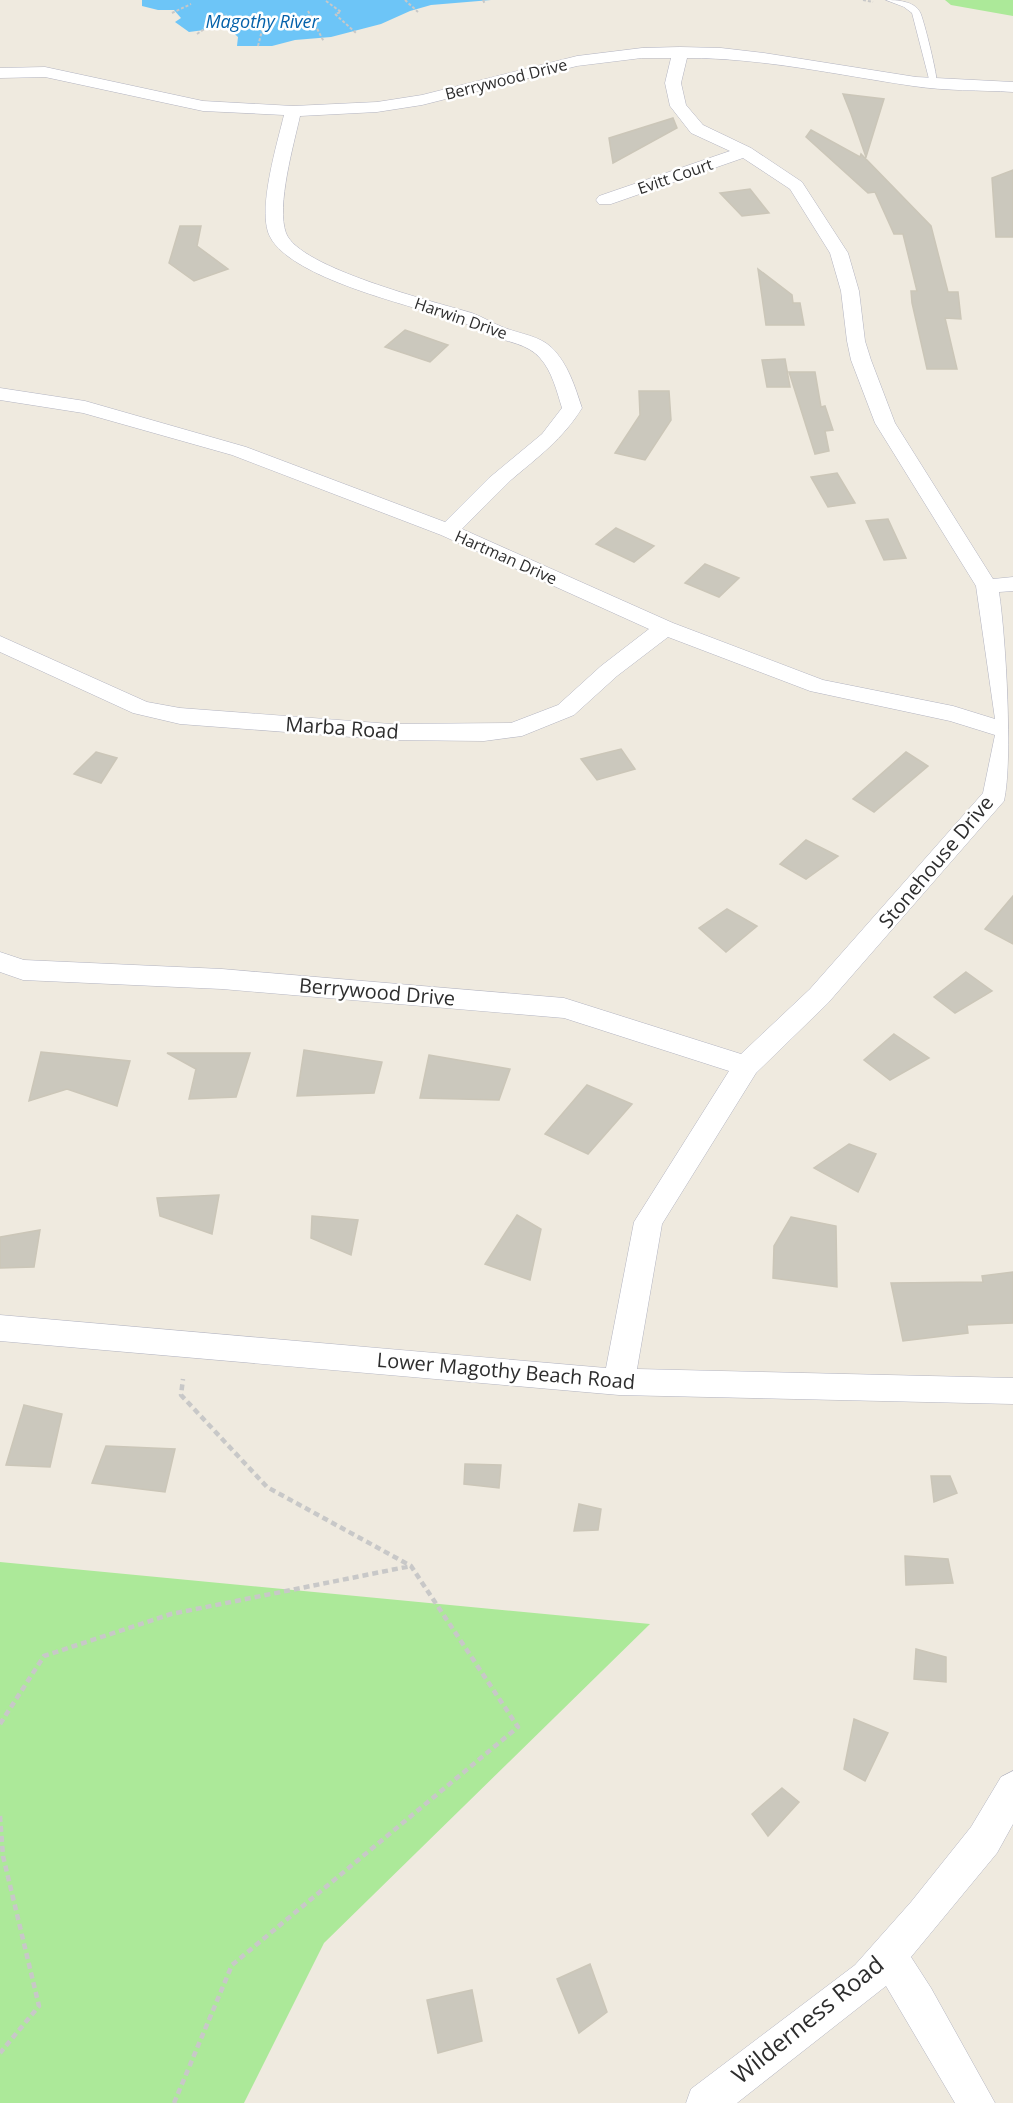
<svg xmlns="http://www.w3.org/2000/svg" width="1013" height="2103" font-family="'Open Sans',sans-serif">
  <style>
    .green { fill: #ace999 }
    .water { fill: #6dc5f7 }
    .building { fill: #cbc8bd; stroke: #cbc6b8; stroke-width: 1.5 }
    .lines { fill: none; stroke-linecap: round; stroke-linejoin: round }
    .lane-casing { stroke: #b3b4c1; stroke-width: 1 }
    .street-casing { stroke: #b3b4c1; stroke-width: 1 }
    .path-far1 { stroke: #c8c8c8; stroke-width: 2; stroke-dasharray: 3 2; stroke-linecap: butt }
    .path { stroke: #c8c8c8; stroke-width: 4.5; stroke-dasharray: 6 4; stroke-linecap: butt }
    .lane { fill: #fff; fill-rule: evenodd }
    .street { fill: #fff; fill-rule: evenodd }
    .labels { text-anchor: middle; stroke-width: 5; stroke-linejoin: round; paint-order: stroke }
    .far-street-label { font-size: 16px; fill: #2d2d2d; stroke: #fff }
    .far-water-label { font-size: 18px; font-style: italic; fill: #0461aa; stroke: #fff }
    .street-label { font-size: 20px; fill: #2d2d2d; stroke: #fff }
    .near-street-label { font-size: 24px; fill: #2d2d2d; stroke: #fff }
  </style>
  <rect width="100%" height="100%" fill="#efeadf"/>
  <path class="green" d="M945 0H1013V16L951 5Z
    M0 1562 650 1624 324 1943 244 2103H0Z"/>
  <path class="water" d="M142 0H491L431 5 410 11 381 24 331 37 295 40 272 46H237L238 37 227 27 189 32 175 22 181 18 174 10H158L142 6Z"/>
  <path class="building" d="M843 94 884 99 866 157 851 114Z
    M673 118 677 128 613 163 609 138Z
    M811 130 860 157 861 154 931 226 948 292H958L961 319 945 318 957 369H927L912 303 911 291H917L903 234H894L875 192 868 193 806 137Z
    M1013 170V237H996L992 178Z
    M750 189 769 213 742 216 720 193Z
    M180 226H201L197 246 228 269 194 281 169 263Z
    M758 269 792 295 793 303H800L804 325H766Z
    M405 330 448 345 430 362 385 347Z
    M785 359 790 387H767L762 360Z
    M789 372H815L821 407 825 406 833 430 825 431 829 451 815 454Z
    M639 391H669L671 420 645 460 615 453 640 415Z
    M837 473 855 503 828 507 811 477Z
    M888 519 906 558 884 560 866 521Z
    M616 528 654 546 634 562 596 544Z
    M705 564 739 578 719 597 685 583Z
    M621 749 635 769 597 780 581 759Z
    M96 752 117 758 101 783 74 774Z
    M906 752 928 766 874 812 853 799Z
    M806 840 838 856 806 879 780 864Z
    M1013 896V944L985 929Z
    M727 909 757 926 726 952 699 928Z
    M966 972 992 991 955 1013 934 997Z
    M894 1034 929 1058 890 1080 864 1060Z
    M304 1050 382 1062 374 1093 297 1096Z
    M41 1052 130 1061 117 1106 67 1089 29 1101Z
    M167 1053H250L236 1097 189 1099 196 1069Z
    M429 1055 510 1069 499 1100 420 1098Z
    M587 1085 632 1104 588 1154 545 1134Z
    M849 1144 876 1154 858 1192 814 1168Z
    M219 1195 212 1234 160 1216 157 1198Z
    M517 1215 541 1229 530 1280 485 1264Z
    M312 1216 358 1220 351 1255 311 1238Z
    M791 1217 836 1226 837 1287 773 1278 774 1246Z
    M40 1230 34 1267 0 1268V1237Z
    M1013 1272V1323L967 1325 968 1333 903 1341 891 1283 983 1282 982 1276Z
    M24 1405 62 1414 50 1467 6 1465Z
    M106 1446 175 1449 165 1492 92 1483Z
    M465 1464 501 1465 499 1488 464 1484Z
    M931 1476H950L957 1493 934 1502Z
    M579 1504 601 1509 598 1530 574 1531Z
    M905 1556 948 1559 953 1583 906 1585Z
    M916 1649 946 1657V1682L914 1679Z
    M854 1719 888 1733 865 1781 844 1769Z
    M782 1788 799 1802 768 1836 752 1814Z
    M590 1964 607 2012 579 2033 557 1979Z
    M472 1990 482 2041 438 2053 427 2000Z"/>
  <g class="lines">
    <defs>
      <path id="lane" d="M886 0C897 0 914 1 920 12 924 20 938 77 937 85L930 83 912 13 904 7Z"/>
      <path id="street" d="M680 47 721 48 764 53 916 77 1013 82V92C980 90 945 91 913 86 838 75 763 58 687 58L681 83 686 105 703 125 751 148 802 182 848 253 859 291 865 341 871 360 895 423 993 579 1013 577V591L999 592C1006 639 1013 761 1004 801L828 1003 756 1073 662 1224 637 1369 1013 1378V1404L619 1395 0 1341V1315L606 1368 634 1222 729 1071 564 1018 222 989 23 980 0 972V952L24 960 222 969 564 998 741 1054 810 989 983 793 995 735 950 721 810 691 668 637 617 676 574 715 522 736 484 741 391 740 180 724 133 713 0 652V636L147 702 180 708 391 724 511 723 558 705 601 666 649 629 441 535 232 455 83 413 0 400V388L85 401 246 447 445 522 489 478 542 434 562 408C557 392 552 371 540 358 528 344 508 342 491 336 481 332 472 326 462 322 418 307 283 278 268 232 259 204 277 144 284 115L203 111 45 77 0 78V68L45 67 203 101 293 106 377 102 422 95 577 56 642 48ZM642 58H671L665 83 670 106 691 133 730 151 599 196 596 200 599 204H611L743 158 790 189 830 253 841 291 847 341 851 360 875 423 976 586 995 719 953 706 823 680 673 623 462 529C478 513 494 496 511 480 538 457 563 439 582 408 575 387 568 363 551 347 539 336 521 334 505 328 494 324 483 317 472 313 435 302 299 268 286 233 276 206 294 144 300 116L377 112 422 105 577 66Z
        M1013 1771V1824L997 1853 911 1957 931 1988 995 2103H955L886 1986 737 2103H686L691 2089 855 1965 911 1902 971 1827 1001 1777Z"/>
    </defs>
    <use href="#lane" class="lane-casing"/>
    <use href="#street" class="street-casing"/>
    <path class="path-far1" d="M405 0 418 12
      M483 0 485 4
      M863 0 873 2
      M326 1 341 12 335 14 356 33
      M308 11 324 42
      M172 13 191 4
      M197 34 226 14
      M258 46 265 19"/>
    <path class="path" d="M0 1724 44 1656 171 1614 411 1566
      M0 1816 3 1856 39 2006 0 2053
      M174 2103 232 1965 518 1727 411 1566 267 1487 181 1395 183 1379"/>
    <use href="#lane" class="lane"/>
    <use href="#street" class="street"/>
  </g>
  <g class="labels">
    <g class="far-street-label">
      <text transform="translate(506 79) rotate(-14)" y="6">Berrywood Drive</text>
      <text transform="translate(675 176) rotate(-19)" y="6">Evitt Court</text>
      <text transform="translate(461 318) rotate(19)" y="6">Harwin Drive</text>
      <text transform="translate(506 557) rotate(24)" y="6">Hartman Drive</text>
    </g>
    <g class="far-water-label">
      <text x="262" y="28">Magothy River</text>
    </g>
    <g class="street-label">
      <text transform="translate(342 728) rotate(4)" y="7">Marba Road</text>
      <text transform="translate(936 862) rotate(-50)" y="7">Stonehouse Drive</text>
      <text transform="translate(377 992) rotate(5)" y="7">Berrywood Drive</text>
      <text transform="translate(506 1371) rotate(5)" y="7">Lower Magothy Beach Road</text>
    </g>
    <g class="near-street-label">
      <text transform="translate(808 2020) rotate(-39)" y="8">Wilderness Road</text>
    </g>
  </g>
</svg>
